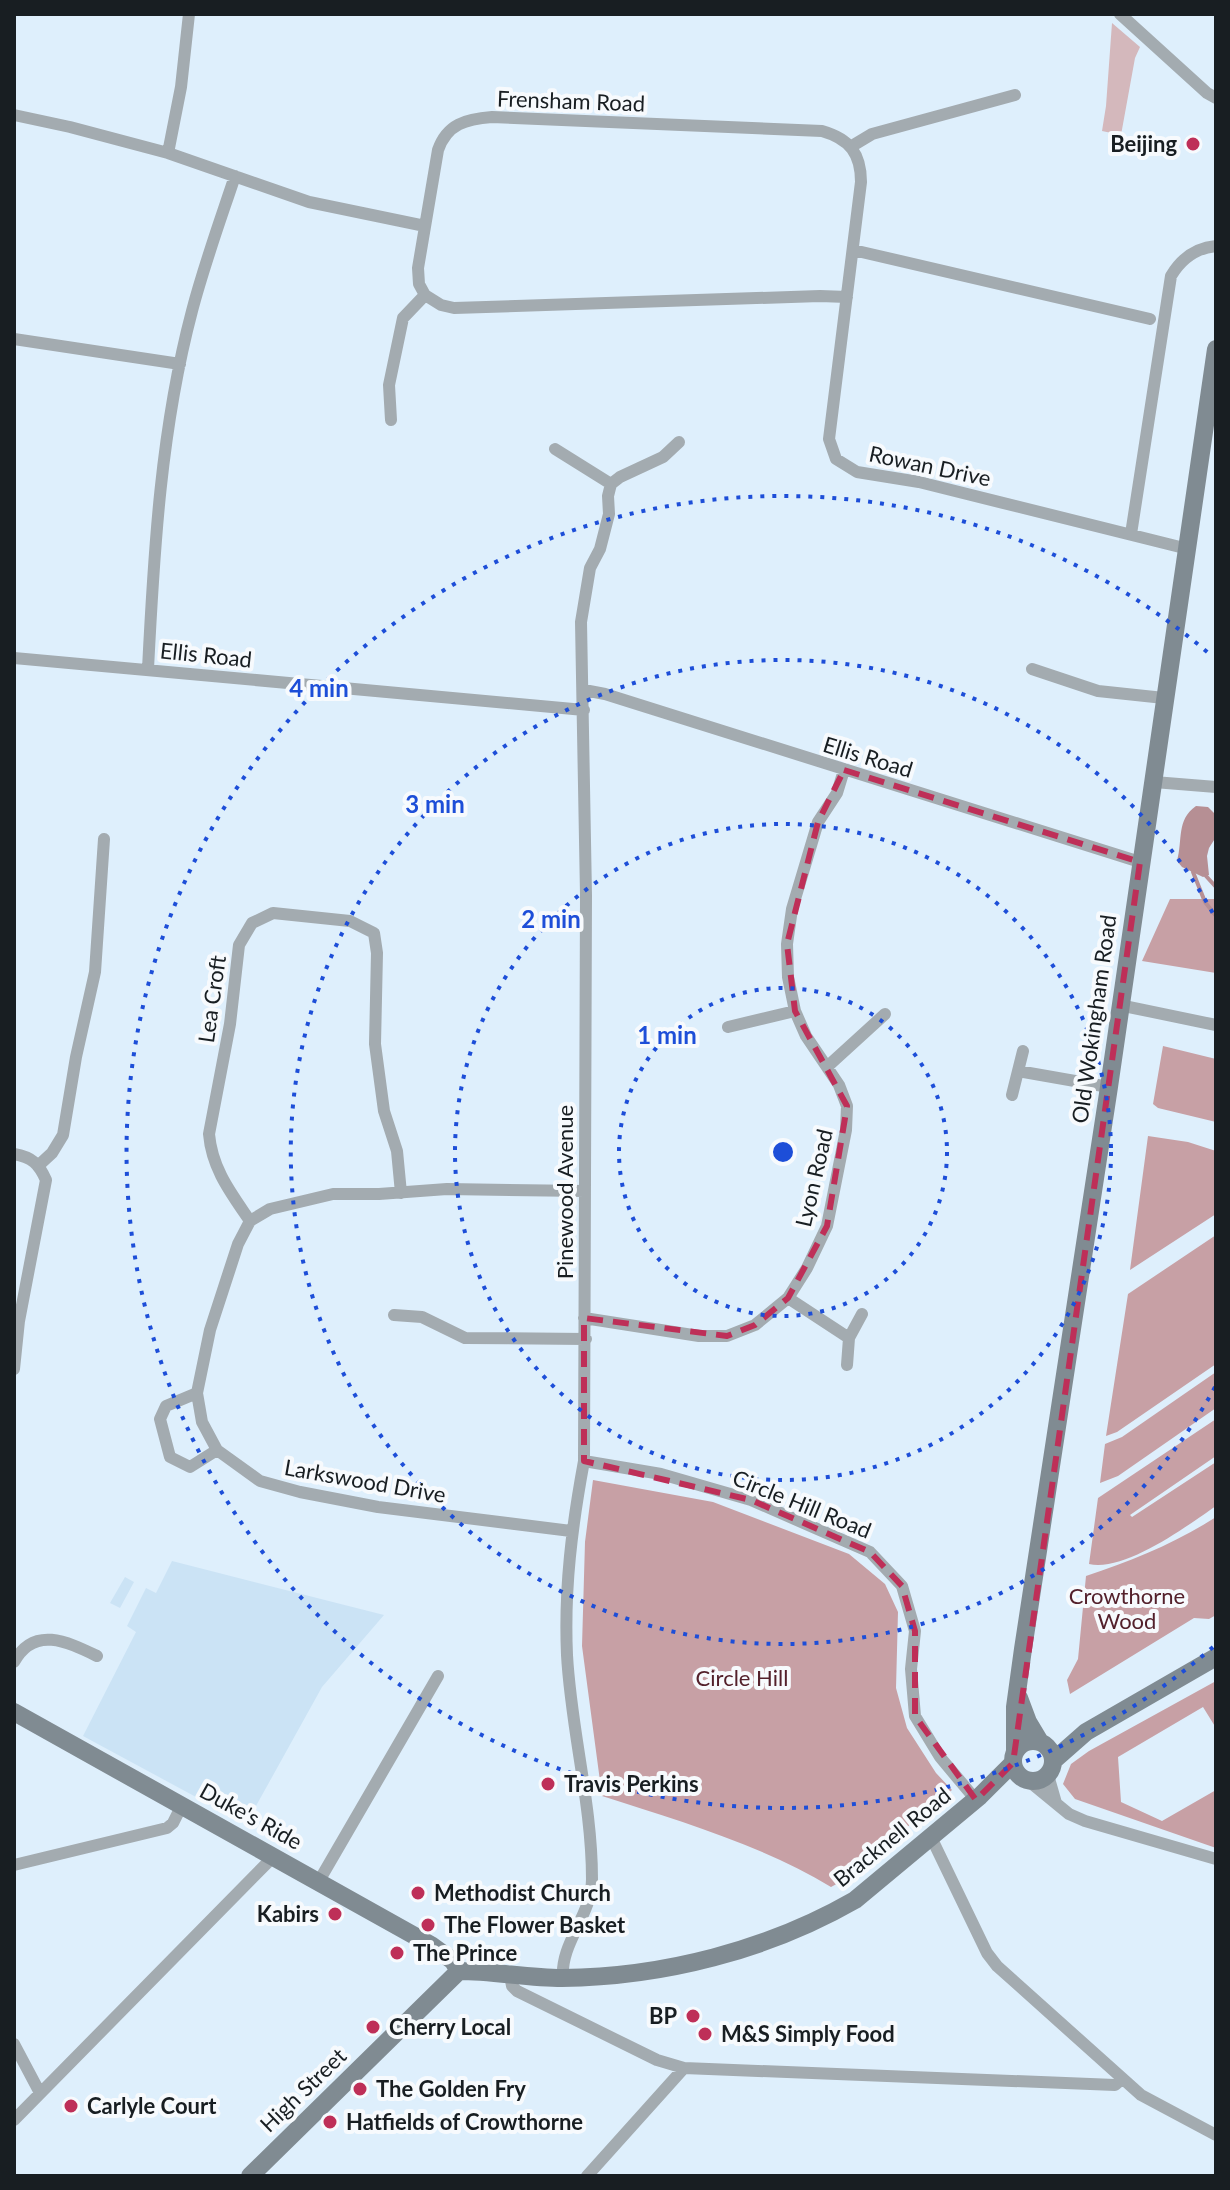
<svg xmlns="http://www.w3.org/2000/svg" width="1230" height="2190" font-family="Lato,sans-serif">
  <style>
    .built { fill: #cbe3f5 }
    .green { fill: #d4b8bc }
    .forest { fill: #c7a0a5 }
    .water { fill: #b68f94 }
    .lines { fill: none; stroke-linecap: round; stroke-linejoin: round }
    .stream { stroke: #b68f94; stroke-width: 4 }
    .street { stroke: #a3abb0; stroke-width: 12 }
    .secondary { stroke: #808b92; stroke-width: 18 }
    .marked { fill: none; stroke: #be2f58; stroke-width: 6; stroke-dasharray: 16 10; stroke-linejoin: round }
    .ring { fill: none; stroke: #1d4ed8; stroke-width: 4; stroke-dasharray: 4 8 }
    .poi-dot { fill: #be2f58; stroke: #f7fafd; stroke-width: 3 }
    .labels { text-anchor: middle; stroke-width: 8; stroke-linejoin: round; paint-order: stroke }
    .street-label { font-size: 22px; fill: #181e22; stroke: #f7fafd }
    .poi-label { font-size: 22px; font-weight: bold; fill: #181e22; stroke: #f7fafd; text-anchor: start }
    .park-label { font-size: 22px; fill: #53202b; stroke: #f7fafd }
    .centre { fill: #1d4ed8; stroke: #f7fafd; stroke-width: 4 }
    .ring-label { font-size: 24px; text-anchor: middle; font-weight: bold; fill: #1d4ed8; stroke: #f7fafd; stroke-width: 8; stroke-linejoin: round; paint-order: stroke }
  </style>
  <rect width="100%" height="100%" fill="#deeffc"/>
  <path class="built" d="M172 1561 384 1615 322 1687 246 1824 83 1736 136 1632 127 1626 146 1588 156 1593Z
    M125 1577 134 1582 120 1608 110 1603Z"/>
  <path class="green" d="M1112 23 1140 47 1135 58 1121 135 1102 131 1106 106Z"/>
  <path class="forest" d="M1170 899H1216V973L1142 961Z
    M1163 1046 1216 1059V1122L1158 1108 1153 1104Z
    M1148 1136 1188 1142 1216 1151V1214L1130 1270Z
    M1216 1235V1364L1117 1432 1106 1436 1128 1294Z
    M1216 1372V1408L1118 1476 1100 1483 1105 1444 1122 1437Z
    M1216 1419V1456L1130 1515 1132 1517 1216 1462V1506C1187 1526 1125 1572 1089 1564L1098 1498Z
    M593 1480 713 1502 849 1554 885 1584 898 1612 896 1688 907 1728 936 1773 952 1790 842 1881 831 1887C764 1846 677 1820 602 1796L582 1646 585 1542Z
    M1216 1517V1615L1209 1619 1194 1618 1070 1694 1067 1680 1078 1659 1086 1576C1131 1561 1176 1543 1216 1517Z
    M1216 1681V1728L1203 1707 1118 1757 1121 1802 1162 1821 1216 1790V1848L1075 1799 1063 1784 1071 1764 1089 1751Z"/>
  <path class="water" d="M1196 806 1208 807 1216 815V837L1209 848 1207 856 1209 875 1203 877 1182 867 1177 861C1183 840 1176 820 1196 806Z"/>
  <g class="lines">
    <path class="stream" d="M1193 872 1205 902 1216 916
      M1206 876 1216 887"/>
    <path class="street" d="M1120 14 1207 93 1216 98
      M14 115 70 127 168 153 309 202 425 226
      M852 146 872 134 1015 95
      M168 153 181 87 189 14
      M853 250 1150 319
      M425 295 419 284 418 268 438 150C447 124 466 119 492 117L822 131C850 139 861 154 861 182L829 439 836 459 857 472 919 482 1188 549
      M425 295 441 305 454 308 820 296 847 297
      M14 339 180 364
      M391 420 389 385 403 318 425 295
      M555 449 611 484
      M1131 534 1171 276C1181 259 1195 248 1216 246
      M14 658 584 710
      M148 669C154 549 161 428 192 311 204 265 220 221 235 176
      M1032 669 1098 691 1164 698
      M584 690 605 694 1140 862
      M1154 782 1216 787
      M1119 1005 1216 1025
      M728 1027 795 1011
      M828 1066 885 1014
      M1018 1071 1109 1087
      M1012 1095 1023 1051
      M14 1154C32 1157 39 1164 46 1180L19 1321 14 1369
      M39 1165 52 1153 63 1135 76 1057 95 972 104 839
      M250 1221C231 1193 212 1169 209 1134L230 1024 239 945 252 923 273 913 350 921 374 933 377 953 375 1044 384 1111 397 1151 401 1193
      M788 1298 849 1338
      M394 1315 422 1317 465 1338 586 1339
      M584 1318 699 1336H727L755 1325 788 1298 807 1268 827 1226 846 1130 847 1106 839 1085 806 1036 795 1011 788 977 787 944 792 909 818 822 837 793 844 770
      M847 1365 849 1338 862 1314
      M197 1393 166 1406 160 1419 170 1457 190 1467 217 1450
      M584 1461 661 1474 751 1500 870 1552 902 1586 915 1631 911 1669 915 1716 940 1757 976 1800
      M571 1531 378 1507 300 1492 260 1481 217 1450 202 1422 197 1393 210 1330 238 1244 250 1221 270 1209 333 1194H379L447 1189 585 1191
      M14 1662C34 1625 68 1642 97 1656
      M1048 1775 1056 1803
      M1030 1782 1069 1814 1085 1821 1216 1859
      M931 1837 987 1953 997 1966 1141 2095 1216 2135
      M14 1865 167 1828 173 1823 182 1805
      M319 1881 438 1676
      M510 1975 512 1986 517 1991 657 2060 684 2068 1115 2085 1122 2079
      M563 1978C560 1943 592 1915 592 1879 592 1804 571 1730 567 1655 564 1588 572 1526 584 1461L586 895 581 622 590 568 600 549 609 514 608 496 611 484 620 477 663 457 679 442
      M14 2044 40 2093
      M14 2120 274 1856
      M587 2176 684 2068"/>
    <path class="secondary" d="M1019 1698 1028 1722 1040 1742
      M14 1712 431 1945 453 1961 459 1971
      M1013 1761a20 20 0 1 1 40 0a20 20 0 1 1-40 0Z
      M1015 1751V1707L1023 1649 1109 1087 1216 349
      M1053 1761 1086 1732 1216 1657
      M459 1971C493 1971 528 1978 562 1978 663 1977 768 1950 855 1900L980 1796 1013 1763
      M250 2176 459 1971"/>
  </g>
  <path class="marked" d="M844 770 1140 862 1013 1763 976 1800 915 1716V1631L902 1586 870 1552 751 1500 584 1461V1318L727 1336 755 1325 788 1298 827 1226 847 1106 795 1011 787 944 818 822Z"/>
  <g class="ring">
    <circle cx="783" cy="1152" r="164"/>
    <circle cx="783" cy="1152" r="328"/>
    <path d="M1215 1387A492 492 0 1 1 1215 917"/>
    <path d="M1213 1647A656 656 0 1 1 1213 657"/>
  </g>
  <g class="poi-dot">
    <circle cx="1193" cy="144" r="8"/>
    <circle cx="548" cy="1784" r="8"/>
    <circle cx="418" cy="1893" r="8"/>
    <circle cx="335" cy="1914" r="8"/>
    <circle cx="428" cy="1925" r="8"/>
    <circle cx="397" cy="1953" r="8"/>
    <circle cx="693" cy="2016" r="8"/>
    <circle cx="373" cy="2027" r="8"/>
    <circle cx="705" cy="2034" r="8"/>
    <circle cx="360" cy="2089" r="8"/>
    <circle cx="71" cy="2106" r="8"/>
    <circle cx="330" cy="2122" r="8"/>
  </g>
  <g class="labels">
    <g class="street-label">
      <text transform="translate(571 101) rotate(2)" y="8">Frensham Road</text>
      <text transform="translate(930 466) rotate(12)" y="8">Rowan Drive</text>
      <text transform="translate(206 655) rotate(6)" y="8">Ellis Road</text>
      <text transform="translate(868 757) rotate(17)" y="8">Ellis Road</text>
      <text transform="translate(212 999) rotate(-82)" y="8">Lea Croft</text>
      <text transform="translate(1094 1019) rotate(-82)" y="8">Old Wokingham Road</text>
      <text transform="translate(814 1178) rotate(-77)" y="8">Lyon Road</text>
      <text transform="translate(565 1192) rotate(-90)" y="8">Pinewood Avenue</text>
      <text transform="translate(365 1481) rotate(10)" y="8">Larkswood Drive</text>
      <text transform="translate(802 1504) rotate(22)" y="8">Circle Hill Road</text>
      <text transform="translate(251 1816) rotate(29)" y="8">Duke's Ride</text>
      <text transform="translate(892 1837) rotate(-39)" y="8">Bracknell Road</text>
      <text transform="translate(303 2090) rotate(-44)" y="8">High Street</text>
    </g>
    <g class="poi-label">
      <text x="1177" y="152" text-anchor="end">Beijing</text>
      <text x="564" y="1792">Travis Perkins</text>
      <text x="434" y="1901">Methodist Church</text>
      <text x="319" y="1922" text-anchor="end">Kabirs</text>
      <text x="444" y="1933">The Flower Basket</text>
      <text x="413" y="1961">The Prince</text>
      <text x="677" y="2024" text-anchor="end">BP</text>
      <text x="389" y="2035">Cherry Local</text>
      <text x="721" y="2042">M&amp;S Simply Food</text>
      <text x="376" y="2097">The Golden Fry</text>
      <text x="87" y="2114">Carlyle Court</text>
      <text x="346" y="2130">Hatfields of Crowthorne</text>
    </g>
    <g class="park-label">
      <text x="1127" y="1604">Crowthorne<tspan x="1127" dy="25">Wood</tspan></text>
      <text x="742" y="1686">Circle Hill</text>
    </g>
  </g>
  <circle cx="783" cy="1152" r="12" class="centre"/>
  <g class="ring-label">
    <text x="319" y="697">4 min</text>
    <text x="435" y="813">3 min</text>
    <text x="551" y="928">2 min</text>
    <text x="667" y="1044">1 min</text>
  </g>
  <rect width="1230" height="2190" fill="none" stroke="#181e22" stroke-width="32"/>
</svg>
